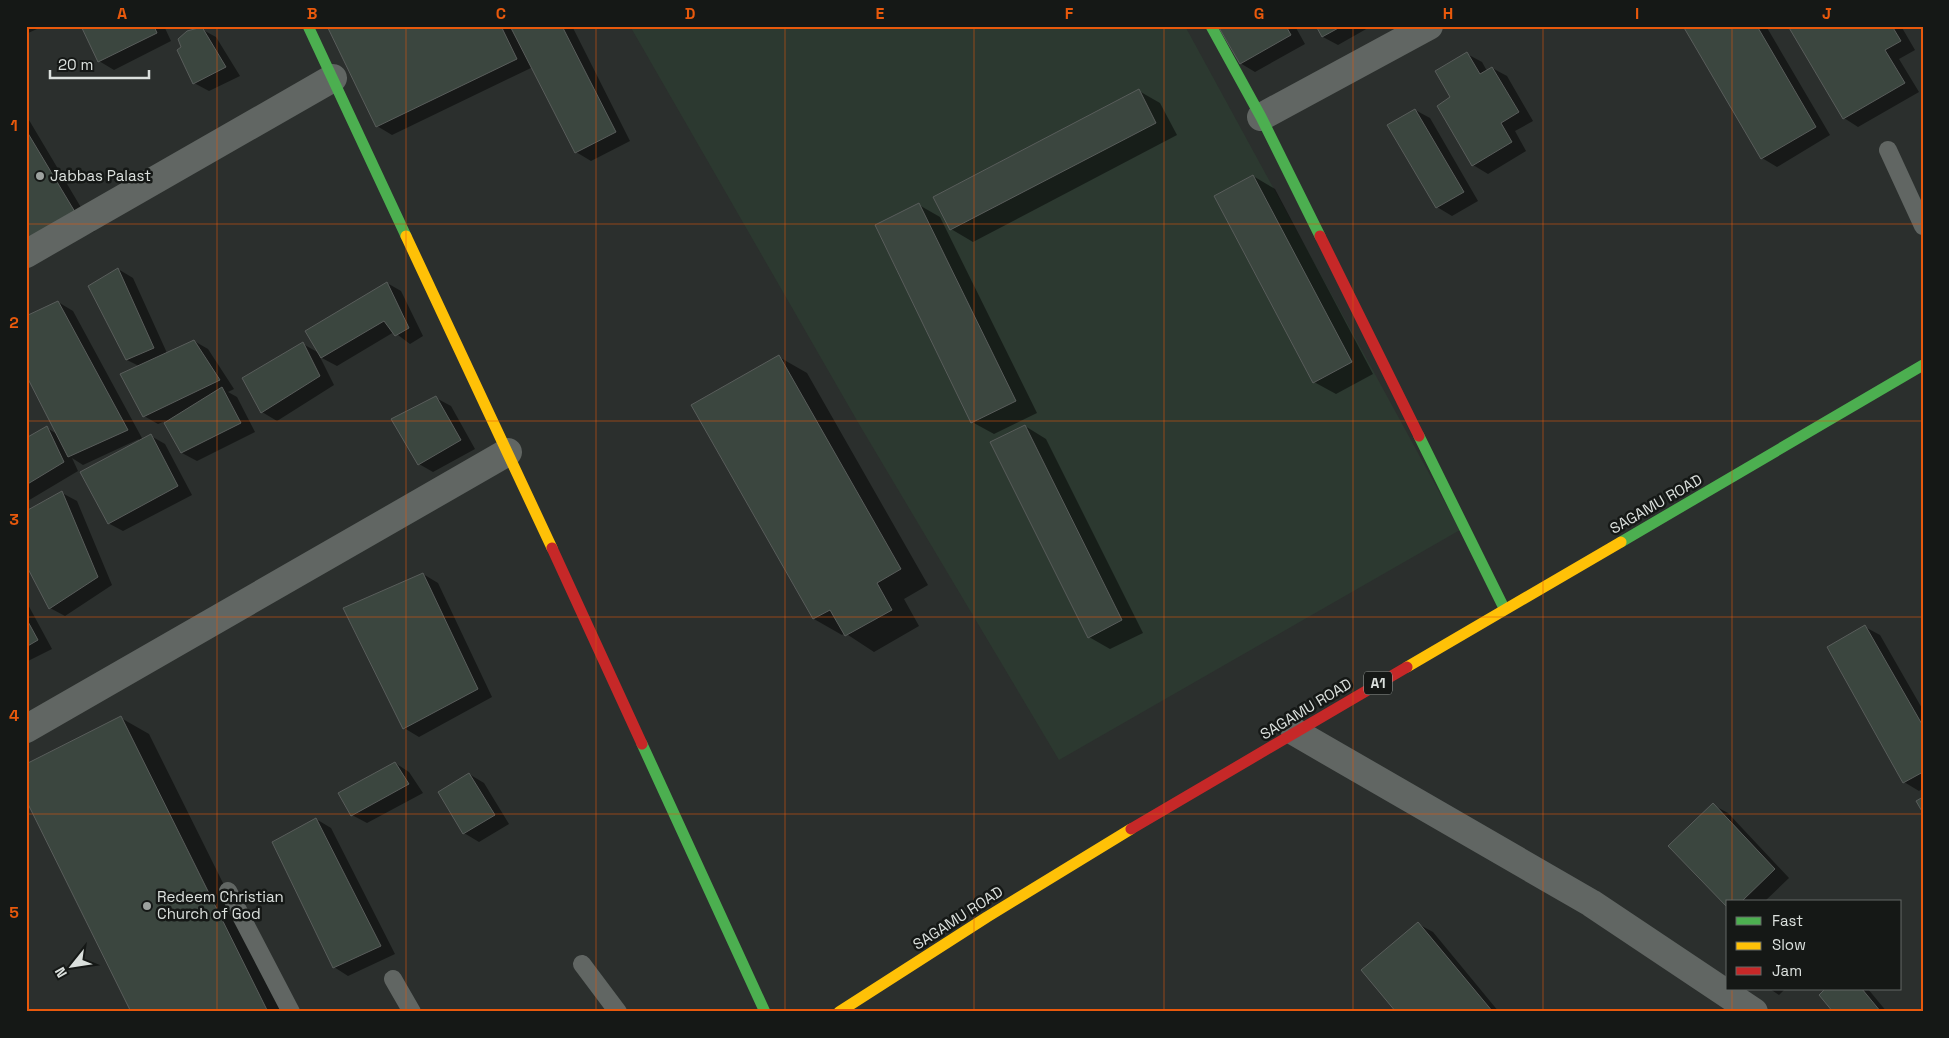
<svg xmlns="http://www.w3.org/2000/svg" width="1949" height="1038" font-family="'Space Grotesk',sans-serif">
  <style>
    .built { fill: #2c3930 }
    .shadow { fill: #0007 }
    .building { fill: #3b463f; stroke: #595d5b }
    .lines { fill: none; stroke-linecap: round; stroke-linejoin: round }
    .lane { stroke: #616663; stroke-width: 18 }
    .street { stroke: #616663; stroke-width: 28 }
    .fast { stroke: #4caf50; stroke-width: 11 }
    .slow { stroke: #ffc107; stroke-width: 11 }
    .jam { stroke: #c62828; stroke-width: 11 }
    .grid { fill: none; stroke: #e8590c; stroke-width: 1; stroke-opacity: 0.55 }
    .poi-dot { fill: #9da29f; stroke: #151816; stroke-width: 2 }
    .labels { text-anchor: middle; stroke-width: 5; stroke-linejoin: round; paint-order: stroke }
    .shield { fill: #151816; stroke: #a0a4a1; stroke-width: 1 }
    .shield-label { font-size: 14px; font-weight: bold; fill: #dbe0dd }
    .poi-label { font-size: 15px; fill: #dbe0dd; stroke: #151816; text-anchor: start }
    .street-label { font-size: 15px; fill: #dbe0dd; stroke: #151816 }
    .neatline { fill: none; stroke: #e8590c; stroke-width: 2 }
    .grid-label { font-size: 16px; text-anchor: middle; font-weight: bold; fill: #e8590c }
  </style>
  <rect width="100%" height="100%" fill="#2b2f2d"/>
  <path class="built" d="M630 26H1185L1460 530 1059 760 859 424Z"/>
  <path class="shadow" d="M26 26H35L37 29 26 34Z
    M82 26H164L171 41 114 70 99 61Z
    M329 26H572L630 141 591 161 576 152 533 67 392 135 377 126Z
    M1220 26H1295L1305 44 1255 72 1240 63Z
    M1317 26H1368V28L1338 45 1323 37Z
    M1684 26H1766L1830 135 1777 167 1762 158Z
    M1789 26H1901L1915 50 1899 59 1919 92 1858 127 1844 118Z
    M201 29 216 37 240 76 209 91 194 83Z
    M1467 54 1482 62 1487 71 1492 68 1507 76 1533 121 1515 131 1526 151 1488 174 1473 165 1452 98Z
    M1139 91 1160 103 1177 135 973 242 951 229 934 198Z
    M1415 110 1430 118 1478 201 1452 216 1437 207Z
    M26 115 95 231 26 262Z
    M1253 176 1275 189 1373 374 1336 394 1314 382Z
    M919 205 940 217 1037 413 994 434 972 422Z
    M118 269 133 278 167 353 194 341 208 349 234 389 228 392 237 397 255 432 197 461 182 453 165 421 158 424 144 416 139 366 127 360Z
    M387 283 401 291 423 336 410 344 394 332 337 366 320 357 334 385 277 421 262 412 303 344 319 353Z
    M58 302 73 311 143 440 151 436 165 444 192 495 123 531 108 523 139 439 83 465 72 458 78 471 26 502V439L47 428 57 434Z
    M779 357 807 373 928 585 904 599 919 626 874 652 845 633 842 635 814 619 692 406Z
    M436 398 451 406 475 449 433 472 419 464Z
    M1025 426 1046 439 1143 633 1110 649 1089 637Z
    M62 493 77 501 112 585 65 616 50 608Z
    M423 574 438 583 492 697 419 737 404 728Z
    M26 601 52 649 26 662Z
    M1865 627 1880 635 1923 710V788L1919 791 1904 782Z
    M121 718 149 734 287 1012H133Z
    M395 763 409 772 423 793 367 823 352 815Z
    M469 774 484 783 509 824 479 842 464 833Z
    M1713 805 1728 813 1789 878 1764 902H1728Z
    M316 819 331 828 395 954 348 976 334 967Z
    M1418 924 1433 932 1499 1012H1397Z
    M1770 989H1785L1779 995Z
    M1827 989H1868L1887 1012H1835Z"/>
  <path class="building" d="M81 26H154L157 33 98 62Z
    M327 26H501L517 59 376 127Z
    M510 26H562L616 132 575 153Z
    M1218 26H1286L1291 35 1240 64Z
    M1316 26H1342L1322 37Z
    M1683 26H1757L1816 127 1761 159Z
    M1788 26H1892L1901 41 1885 50 1905 83 1843 119Z
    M202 27 226 67 193 84 177 50 181 47 178 39 187 31Z
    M1467 52 1480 74 1492 67 1519 112 1501 123 1512 142 1472 166 1437 106 1450 97 1435 71Z
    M1139 89 1156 123 950 230 933 197Z
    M1415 109 1464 192 1436 208 1387 125Z
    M26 130 81 222 26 247Z
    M1253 175 1352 362 1313 383 1214 196Z
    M919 203 1016 401 971 423 875 225Z
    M118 268 154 348 126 360 88 286Z
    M387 282 409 328 395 336 384 321 321 358 305 331Z
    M58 301 128 430 68 457 26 375V316Z
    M194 340 220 380 143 417 120 374Z
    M303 342 320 376 261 413 242 378Z
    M779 355 901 569 877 583 892 610 845 636 830 610 813 619 691 405Z
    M222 387 241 423 181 453 164 423Z
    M436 396 461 440 418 465 391 419Z
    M1025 425 1122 620 1088 638 990 442Z
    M47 426 64 462 26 485V438Z
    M151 434 178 486 108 524 80 472Z
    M62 491 98 577 49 609 26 565V511Z
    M423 573 478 689 403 729 343 608Z
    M26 618 38 640 26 647Z
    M1865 625 1923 726V772L1903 783 1827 647Z
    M121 716 268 1012H131L26 800V764Z
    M395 762 409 784 351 816 338 793Z
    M469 773 495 815 463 834 438 792Z
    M1923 797V813L1916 801Z
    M1713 803 1775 869 1741 902H1728V908L1668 846Z
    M316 818 381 946 333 968 272 842Z
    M1418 922 1493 1012H1396L1361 970Z
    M1825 989H1862L1881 1012H1833L1819 995Z"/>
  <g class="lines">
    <path class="lane" d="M1888 150 1923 226
      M228 891 291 1012
      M582 964 618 1012
      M393 979 412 1012"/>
    <path class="street" d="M1261 117 1429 26
      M26 254 333 78
      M26 729 508 452
      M1295 732 1591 903 1754 1012"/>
    <path class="fast" d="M308 26 406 236
      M1211 26 1261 117 1320 236
      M1419 436 1504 608
      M1621 542 1923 365
      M642 744 765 1012"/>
    <path class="slow" d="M406 236 552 548
      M1407 667 1621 542
      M839 1012 987 917 1131 829"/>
    <path class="jam" d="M1320 236 1419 436
      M552 548 642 744
      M1131 829 1407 667"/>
  </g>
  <path class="grid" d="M217 26V1012M406 26V1012M596 26V1012M785 26V1012M974 26V1012M1164 26V1012M1353 26V1012M1543 26V1012M1732 26V902M26 224H1923M26 421H1923M26 617H1923M26 814H1923M1732 989V1012"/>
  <g class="poi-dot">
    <circle cx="40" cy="176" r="5"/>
    <circle cx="147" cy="906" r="5"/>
  </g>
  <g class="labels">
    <rect class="shield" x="1364" y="671.5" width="28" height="23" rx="4"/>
    <g class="shield-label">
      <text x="1378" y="688">A1</text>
    </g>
    <g class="poi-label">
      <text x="50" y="181">Jabbas Palast</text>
      <text x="157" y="902">Redeem Christian<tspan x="157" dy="17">Church of God</tspan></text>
    </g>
    <g class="street-label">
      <text transform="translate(1656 504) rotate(-30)" y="5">SAGAMU ROAD</text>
      <text transform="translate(1306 709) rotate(-31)" y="5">SAGAMU ROAD</text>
      <text transform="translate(958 918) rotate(-33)" y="5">SAGAMU ROAD</text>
    </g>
  </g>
  <rect width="1949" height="1038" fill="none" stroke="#151816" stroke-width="55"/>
  <rect x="1726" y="900" width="175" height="90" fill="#151816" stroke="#646866"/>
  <rect x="1736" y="917" width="25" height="8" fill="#4caf50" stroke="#646866"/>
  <text x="1772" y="926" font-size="15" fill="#dbe0dd">Fast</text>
  <rect x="1736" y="942" width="25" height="8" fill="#ffc107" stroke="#646866"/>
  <text x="1772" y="950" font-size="15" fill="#dbe0dd">Slow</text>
  <rect x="1736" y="967" width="25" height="8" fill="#c62828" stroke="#646866"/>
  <text x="1772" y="976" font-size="15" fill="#dbe0dd">Jam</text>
  <g transform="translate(72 966) rotate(240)" stroke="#151816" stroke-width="4" paint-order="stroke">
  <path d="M0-4L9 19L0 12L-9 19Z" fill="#dbe0dd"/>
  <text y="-8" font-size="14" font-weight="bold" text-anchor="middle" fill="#dbe0dd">N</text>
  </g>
  <path d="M50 70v8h99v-8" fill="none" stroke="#dbe0dd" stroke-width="2.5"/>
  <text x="58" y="70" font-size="15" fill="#dbe0dd" stroke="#151816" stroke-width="4" paint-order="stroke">20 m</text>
  <rect x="28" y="28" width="1894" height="982" class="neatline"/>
  <g class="grid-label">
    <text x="122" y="19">A</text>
    <text x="312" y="19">B</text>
    <text x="501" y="19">C</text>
    <text x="690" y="19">D</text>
    <text x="880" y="19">E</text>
    <text x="1069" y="19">F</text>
    <text x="1259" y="19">G</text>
    <text x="1448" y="19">H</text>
    <text x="1637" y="19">I</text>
    <text x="1827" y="19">J</text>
    <text x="14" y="131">1</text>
    <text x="14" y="328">2</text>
    <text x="14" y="525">3</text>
    <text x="14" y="721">4</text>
    <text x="14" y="918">5</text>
  </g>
</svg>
